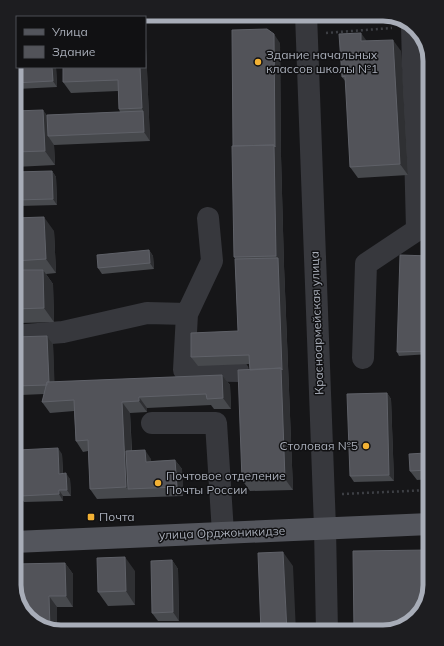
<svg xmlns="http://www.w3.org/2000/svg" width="444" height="646" font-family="Mulish,sans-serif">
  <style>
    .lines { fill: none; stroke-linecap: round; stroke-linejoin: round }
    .path { stroke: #3d3f44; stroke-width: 2.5; stroke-dasharray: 2 3; stroke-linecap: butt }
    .minor { stroke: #37383d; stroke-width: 22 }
    .major { stroke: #53555c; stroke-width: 22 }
    .wall { fill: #47494d }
    .shaded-wall { fill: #2f3033 }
    .building { fill: #525359; stroke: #5f6168 }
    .poi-dot { fill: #f2b134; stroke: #111113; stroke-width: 1.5 }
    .labels { text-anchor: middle; stroke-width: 3; stroke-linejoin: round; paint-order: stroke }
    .poi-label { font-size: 12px; fill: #a8adb8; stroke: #111113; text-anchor: start }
    .street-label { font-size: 12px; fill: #a8adb8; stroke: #111113 }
    .rim { fill: none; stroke: #a8adb8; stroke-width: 5 }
  </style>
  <rect width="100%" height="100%" fill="#161618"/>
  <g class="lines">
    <path class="path" d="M326 33 392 28
      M342 494 430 490"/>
    <path class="minor" d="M306 14 325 528 327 632
      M187 314 212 261 208 218
      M14 336 63 332 147 313 187 314 184 370 238 371
      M363 358 366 264 417 230 412 25
      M152 423H216L223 533"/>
    <path class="major" d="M14 542 430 524"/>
  </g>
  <path class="wall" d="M367 41 401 51 408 175 358 178 350 167 346 82 342 77Z
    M280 43 281 156 284 266 293 490 250 491 242 480 250 370 249 364 198 366 191 357 238 331 235 259 234 257 233 146Z
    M145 46 146 47 150 141 54 145 55 165 15 167 14 165V111L47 115 120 112 119 109 118 91 71 93 63 82 145 67Z
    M14 58 17 67H56L57 87 17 89 14 85Z
    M52 171 56 177 57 205 19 206 15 200Z
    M14 218 54 231 56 273 46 274 53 284 54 322 20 323 14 315V270H17L14 266Z
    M149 250 153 256 154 269 102 274 98 268Z
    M430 256V354L399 356 397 352Z
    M47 336 53 344 54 382 222 375 230 385 231 409H214L211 405 147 408V412L130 413 132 451 151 459V461L175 460 182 469 183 496 97 499 90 489 88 451 83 452 76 441 74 411 50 413 42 402 44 394 21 395 15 386Z
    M387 393 391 399 394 481 354 482 350 476Z
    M426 453 430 459V479L417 480 410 471Z
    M62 454 63 474 70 479 71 496H63V501L24 502 20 496Z
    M172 560 178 569 179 621H158L152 613Z
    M65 563 73 574V607H57V632L35 624Z
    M135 571V605L108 606 98 592Z"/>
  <path class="shaded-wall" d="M361 33 369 44 361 41Z
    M274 34 280 43 281 156 275 147Z
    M393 40 401 51 408 175 400 164Z
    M145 46 146 47 150 141 144 132 143 111 142 108 140 67H145Z
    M52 67H56L57 87 53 81Z
    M43 110 53 123 48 136 54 145 55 165 45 151Z
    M274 145 281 156 284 266 293 490 285 479 281 368 278 258 276 256Z
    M52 171 56 177 57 205 53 199Z
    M44 217 54 231 56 273 46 259Z
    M149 250 153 256 154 269 150 263Z
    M43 270 53 284 54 322 44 308Z
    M47 336 53 344 55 393 49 385Z
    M222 375 230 385 231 409 223 398Z
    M387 393 391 399 394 481 389 475Z
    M139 397 147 408V412L139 401Z
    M122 402 130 413 133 489H128L126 487Z
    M58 448 62 454 63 480 59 474Z
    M145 450 151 459 152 470 146 462Z
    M426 453 430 459V475L427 470Z
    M175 460 182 469 183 496 177 487Z
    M66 473 70 479 71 496 67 490Z
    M59 490 63 496V501L59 494Z
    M283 552 293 566 296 632H287Z
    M125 557 135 571V605L126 591Z
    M172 560 178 569 179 621 173 612Z
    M65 563 73 574V607L66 596Z
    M49 596 57 607V632L50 629Z
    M150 628 153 632H150Z"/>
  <path class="building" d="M267 29 274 34 275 147 274 145 233 146 232 30Z
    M361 33V41L393 40 400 164 350 167 345 76 342 77 339 34Z
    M17 52V67H52L53 81 14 83V58Z
    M63 67H140L142 108 119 109 118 80 63 82Z
    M43 110 45 151 14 152V111Z
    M143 111 144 132 48 136 47 115Z
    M274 145 276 256 234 257 232 146Z
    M52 171 53 199 15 200 14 172Z
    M44 217 46 259 14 261V218Z
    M149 250 150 263 98 268 97 255Z
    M400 255 430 256V351L397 352Z
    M278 258 282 370 281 368 250 370 249 355 191 357V333L238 331 235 259Z
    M14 270H43L44 308 14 309Z
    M47 336 49 382H47V385L15 386 14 337Z
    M281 368 285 479 242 480 238 370Z
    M222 375 223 398 207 399 206 394 139 397V401L122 402 126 487 90 489 88 440 76 441 74 400 42 402 47 382Z
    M387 393 389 475 350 476 347 394Z
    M58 448 59 474 66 473 67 490H59V494L20 496 18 450Z
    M145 450 146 462 175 460 177 487 128 489 126 451Z
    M426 453 427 470 410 471 409 454Z
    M430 550V585L424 609 406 626 383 632H354L353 551Z
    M283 552 287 632H261L258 553Z
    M125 557 126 591 98 592 97 558Z
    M172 560 173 612 152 613 151 561Z
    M65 563 66 596H49L50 629 35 624 20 608 14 587V564Z
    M127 627 150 628V632H127Z"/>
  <g class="poi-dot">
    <circle cx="258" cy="62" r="4"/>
    <circle cx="366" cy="446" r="4"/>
    <circle cx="158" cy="483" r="4"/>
    <rect x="87" y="513" width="8" height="8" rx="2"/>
  </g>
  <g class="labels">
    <g class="poi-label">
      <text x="266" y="59">Здание начальных<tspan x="266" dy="14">классов школы №1</tspan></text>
      <text x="358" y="450" text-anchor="end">Столовая №5</text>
      <text x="166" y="480">Почтовое отделение<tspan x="166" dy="14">Почты России</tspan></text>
      <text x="99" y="521">Почта</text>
    </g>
    <g class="street-label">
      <text transform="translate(317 323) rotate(-92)" y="4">Красноармейская улица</text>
      <text transform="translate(222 533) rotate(-2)" y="4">улица Орджоникидзе</text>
    </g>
  </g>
  <path d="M0 0H444V646H0ZM61 21H383A40 40 0 0 1 423 61V585A40 40 0 0 1 383 625H61A40 40 0 0 1 21 585V61A40 40 0 0 1 61 21Z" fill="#1d1d20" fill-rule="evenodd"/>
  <path class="rim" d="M61 21H383A40 40 0 0 1 423 61V585A40 40 0 0 1 383 625H61A40 40 0 0 1 21 585V61A40 40 0 0 1 61 21Z"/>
  <rect x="16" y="16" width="130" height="52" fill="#111113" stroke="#4d4f55"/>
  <rect x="24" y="29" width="20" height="6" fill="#53555c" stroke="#4d4f55"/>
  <text x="52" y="36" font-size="12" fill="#a8adb8">Улица</text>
  <rect x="24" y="46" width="20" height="12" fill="#525359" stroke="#4d4f55"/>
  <text x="52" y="56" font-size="12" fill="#a8adb8">Здание</text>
</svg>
